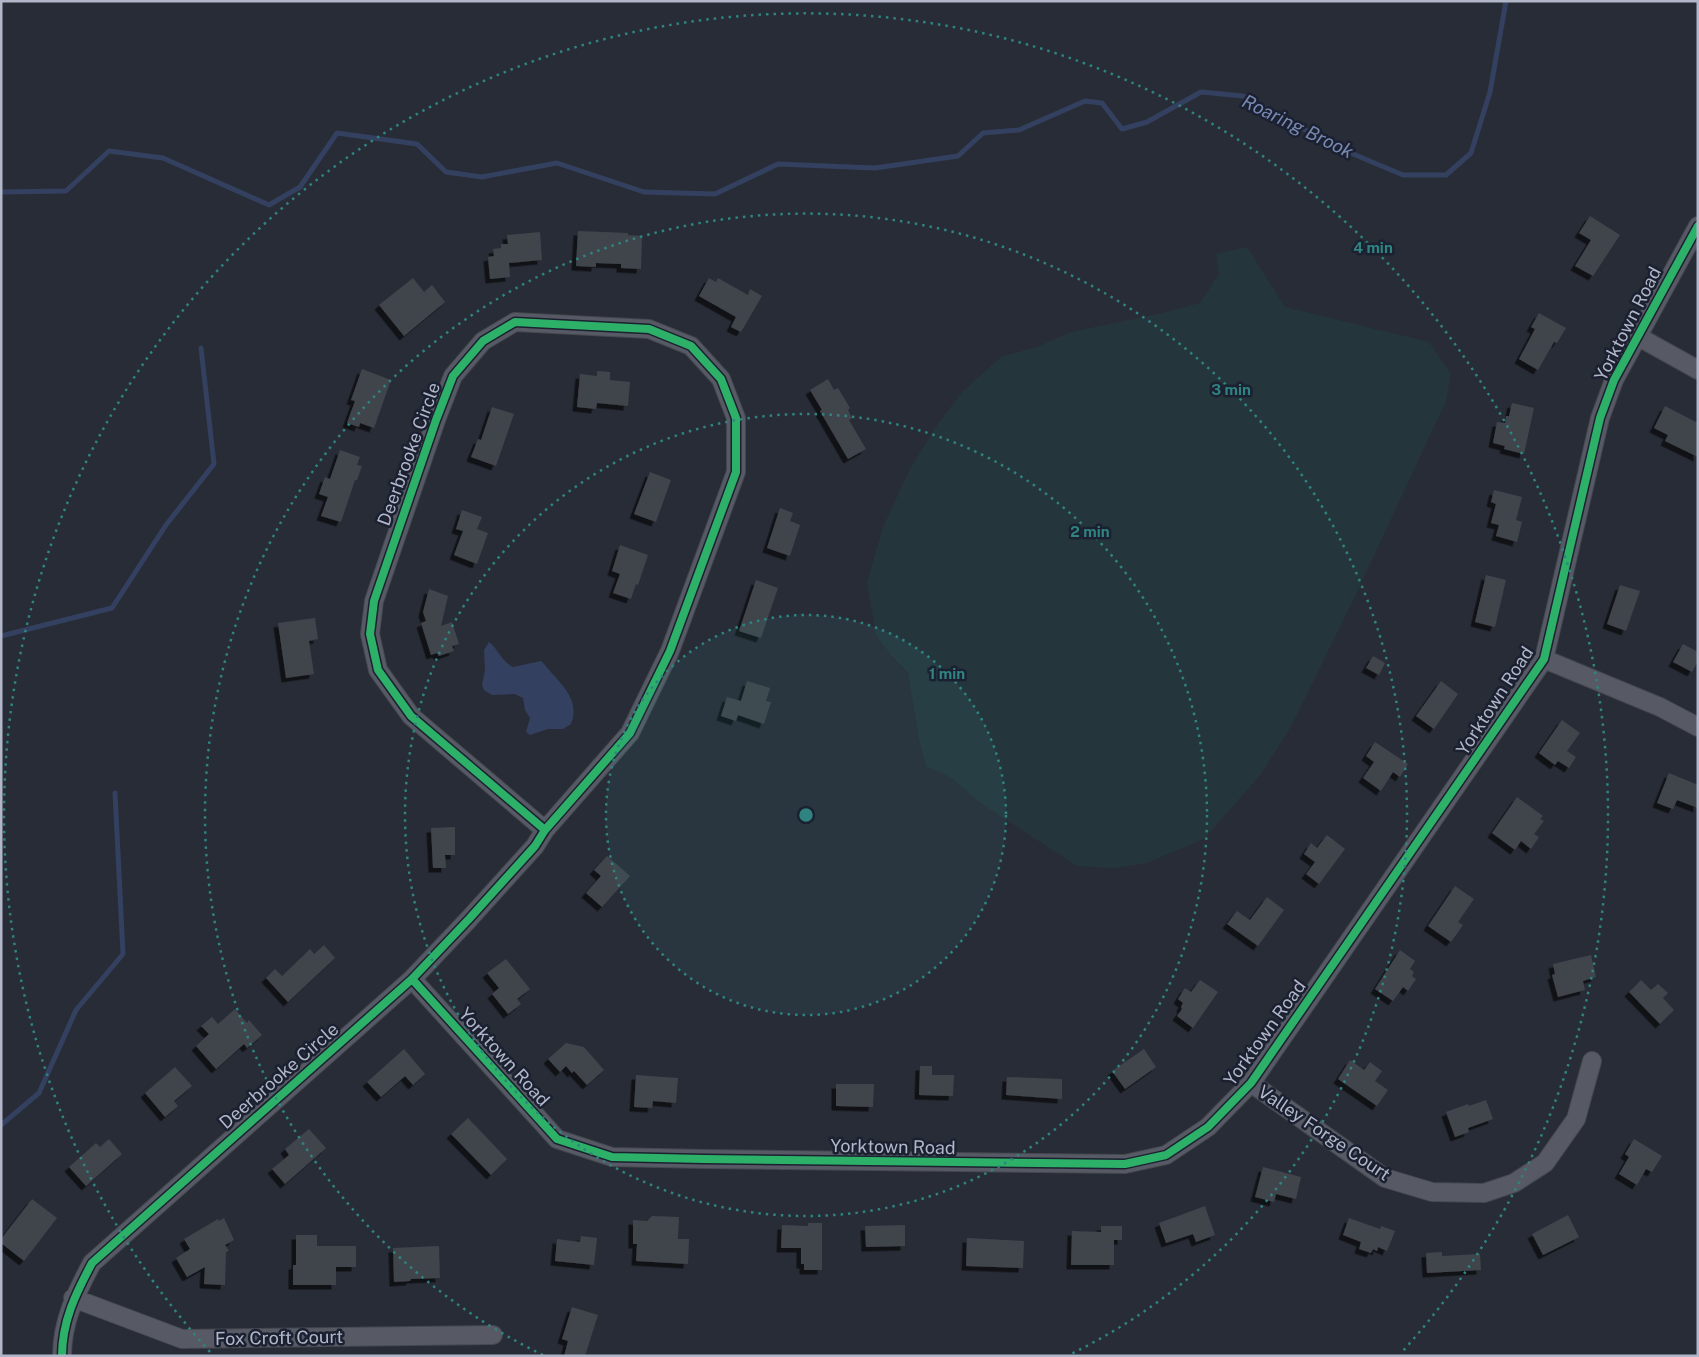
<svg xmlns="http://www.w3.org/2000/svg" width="1699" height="1357" font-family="'Public Sans',sans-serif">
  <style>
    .green { fill: #25353c }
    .water { fill: #34405f }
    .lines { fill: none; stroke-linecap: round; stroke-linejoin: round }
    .stream { stroke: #34405f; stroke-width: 5 }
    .building { fill: #41444c; filter: url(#shadow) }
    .minor-casing { stroke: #44474f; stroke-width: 20 }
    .minor { stroke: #575a64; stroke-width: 18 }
    .cycleway-casing { stroke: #1b2131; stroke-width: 11 }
    .cycleway { stroke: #2db169; stroke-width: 8 }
    .ring { fill: none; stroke: #2f8380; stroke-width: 2.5; stroke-dasharray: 2.5 5 }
    .labels { text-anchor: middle; stroke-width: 5; stroke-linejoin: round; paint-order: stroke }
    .street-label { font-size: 18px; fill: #b1b6c8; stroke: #1b2131 }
    .water-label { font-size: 19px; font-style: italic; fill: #7788b1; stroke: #1b2131 }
    .centre { fill: #2f8380; stroke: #1b2131; stroke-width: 2.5 }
    .ring-label { font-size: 15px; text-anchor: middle; font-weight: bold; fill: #2f8380; stroke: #1b2131; stroke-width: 5; stroke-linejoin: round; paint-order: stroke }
  </style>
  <defs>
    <filter id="shadow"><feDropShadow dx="-4.5" dy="4.5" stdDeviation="0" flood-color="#0009"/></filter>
  </defs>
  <rect width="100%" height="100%" fill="#282c36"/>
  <path class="green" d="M1247 247 1285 307 1429 342 1451 374 1446 401 1357 592 1292 725 1261 774 1204 839 1147 863 1114 868 1077 866 979 802 952 778 926 766 919 739 908 672 891 655 876 635 867 582 883 527 910 469 937 425 962 392 1001 357 1037 347 1071 332 1162 313 1200 303 1219 274 1216 254Z"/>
  <path class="water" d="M489 642C499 650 501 661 513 667L541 661 545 665C559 683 581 698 571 724L563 729H548L530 735 526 732 530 718 525 710 523 698 515 694 492 695 484 690 482 685 485 670 484 650Z"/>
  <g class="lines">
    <path class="stream" d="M1 192 66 191 109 151 163 158 269 205 300 187 337 133 417 144 446 172 482 177 557 163 644 192 715 194 778 164 875 168 958 156 983 133 1019 130 1085 101 1102 103 1122 129 1147 122 1201 92 1243 96 1339 148 1403 175H1446L1471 153 1490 92 1506 1
      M1 636 112 608 166 525 214 464 201 348
      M1 1125 39 1093 76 1010 123 954 115 793"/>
  </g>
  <path class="building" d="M1590 216 1620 235 1593 276 1575 266 1591 240 1579 233Z
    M578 231 628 233V235L642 236 641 269 621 268V264L596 263V267L576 266Z
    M540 232 542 260 509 263 510 277 490 279 488 257 494 256 493 249 501 248V244H508L507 235Z
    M413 278 424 292 432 285 445 302 404 336 379 305Z
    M709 278 716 282 718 278 748 295 750 289 762 296 741 332 731 327 736 317 699 296Z
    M1539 313 1566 328 1557 343 1554 342 1538 370 1519 359 1535 329 1531 327Z
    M362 369 391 380 374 428 360 423 359 427 347 423 355 401 351 400Z
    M597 371 610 372V380L630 382 628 406 597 403 596 409 577 407 580 374 597 376Z
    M828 379 834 390 838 388 850 408 848 410 852 418 849 420 866 449 848 459 820 411 822 410 810 390Z
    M1512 403 1534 408 1524 454 1504 449 1505 446 1493 443 1497 422 1505 423 1506 416H1509Z
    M1665 406 1698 423V457L1665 441 1668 435 1654 428Z
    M492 407 514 414 496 466 471 457 478 439 481 440Z
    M340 450 360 457 357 465 362 466 357 480H355L341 522 321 516 328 497 319 494 325 477 330 479Z
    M650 472 671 480 656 522 634 514Z
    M1494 490 1522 497 1516 520 1522 522 1517 542 1496 536 1499 525 1491 523 1496 504 1491 502Z
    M780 508 793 513 790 521 800 525 790 556 767 548Z
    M462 510 482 517 477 529 488 533 477 564 454 555 463 531 456 529Z
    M620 545 648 555 638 585 636 584 631 599 613 593 620 574 612 571Z
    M1486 575 1506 580 1495 627 1475 622Z
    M756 580 778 588 761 638 739 631Z
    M1620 585 1640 591 1626 631 1607 624Z
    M429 589 448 596 441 626 452 622 459 644 452 646 454 651 439 656 437 653 431 655 421 623 426 621 423 612Z
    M315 618 318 639 309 641 314 674 286 678 278 623Z
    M1683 644 1698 652V661L1692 672 1673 662Z
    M1373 656 1385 663 1379 675 1366 668Z
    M747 681 770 688 766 701 771 702 764 724 738 715 736 721 721 716 727 697 741 701Z
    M1441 681 1458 694 1434 729 1416 716Z
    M1562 720 1580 733 1567 751 1576 757 1569 768 1558 761 1555 765 1539 753Z
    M1375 742 1408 764 1400 777 1393 772 1381 791 1363 778 1374 762 1366 756Z
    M1669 773 1698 785V808L1677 800 1673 809 1657 803Z
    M1517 797 1543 816 1540 819 1544 821 1534 834 1539 837 1531 849 1521 841 1515 850 1492 833Z
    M455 827V855H445L446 868H433L431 828Z
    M1327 835 1345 849 1319 884 1306 874 1315 862 1304 854 1311 843 1317 848Z
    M607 856 630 876 602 907 586 893 601 876 594 870Z
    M1455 886 1474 899 1458 922 1463 925 1451 942 1428 926Z
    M1267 897 1284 910 1258 946 1227 924 1237 911 1250 920Z
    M324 945 335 958 288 1002 266 978 275 969 282 976 310 949 314 954Z
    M1400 950 1415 961 1410 969 1414 972 1412 976 1416 979 1408 991 1403 987 1393 1001 1375 989Z
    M1591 955 1596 977 1583 981 1585 990 1558 997 1552 975 1555 974 1553 964Z
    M506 959 530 989 517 999 521 1004 508 1014 492 994 499 988 487 973Z
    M1200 980 1218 992 1193 1028 1177 1016 1182 1009 1181 1007 1183 1003 1178 999 1185 988 1191 992Z
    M1641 980 1651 990 1658 984 1668 993 1663 998 1674 1010 1660 1024 1629 992Z
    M235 1009 247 1023 249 1020 262 1035 247 1048 244 1044 216 1069 196 1046 209 1034 201 1026 212 1017 218 1024Z
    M566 1043 584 1047 604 1070 587 1085 574 1071 572 1073 566 1066 560 1072 548 1059Z
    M404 1049 425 1074 413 1085 405 1076 381 1097 367 1082Z
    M1144 1049 1156 1067 1125 1089 1112 1071Z
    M1350 1060 1364 1070 1370 1062 1382 1071 1375 1081 1388 1090 1377 1106 1338 1079Z
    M920 1066H932V1075H954L953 1096 919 1095Z
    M175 1067 192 1086 174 1101 178 1106 165 1117 145 1093Z
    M636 1075 678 1078 676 1103 653 1101 652 1108 634 1107Z
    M1007 1077 1062 1079V1099L1006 1095Z
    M836 1084H874L873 1107 836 1106Z
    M1486 1100 1493 1119 1468 1128 1469 1132 1455 1137 1446 1112 1468 1104 1469 1106Z
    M468 1118 507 1159 491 1175 451 1134Z
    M309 1129 326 1148 285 1184 272 1169 289 1155 285 1149Z
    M109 1139 122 1154 86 1186 69 1167 96 1143 100 1147Z
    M1634 1139 1662 1156 1652 1172 1646 1169 1637 1185 1619 1174 1629 1157 1625 1154Z
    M1263 1167 1301 1177 1296 1199 1276 1194 1274 1202 1255 1197Z
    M32 1199 57 1218 24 1261 1 1243V1239Z
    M1205 1206 1215 1235 1196 1242 1193 1234 1166 1243 1159 1223Z
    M1568 1215 1579 1237 1543 1255 1532 1234Z
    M652 1216 679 1217 678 1239H689L688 1264 636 1261 637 1244H633V1220L647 1221Z
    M224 1218 234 1240 225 1245 229 1251 226 1252 225 1285 204 1284 205 1267 187 1277 176 1258 190 1249 184 1239 218 1219 219 1221Z
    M1349 1218 1380 1229 1381 1226 1395 1231 1387 1251 1378 1247 1377 1251 1373 1249 1371 1253 1359 1249 1361 1242 1343 1235Z
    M808 1223H822V1270H804V1264H801V1248H781L782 1225 808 1226Z
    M905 1225V1246L866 1247 865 1226Z
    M1101 1226H1122V1240H1114V1265H1071L1072 1231 1101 1232Z
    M296 1235H317V1246H356V1267H336V1285H293V1265H296Z
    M581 1236 597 1238 594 1265 555 1261 557 1239 580 1242Z
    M967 1238 1024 1241 1023 1268 966 1266Z
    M439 1246 440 1278 411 1279 410 1281 394 1282 393 1248Z
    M1442 1252V1256L1480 1254 1481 1270 1427 1273 1426 1253Z
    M572 1307 598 1315 585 1356H564L568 1341 562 1339Z"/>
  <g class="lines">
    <defs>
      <path id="minor" d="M1637 336 1698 370
        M1544 659 1660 707 1698 727
        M412 979 557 1139 612 1157 704 1159 1125 1164 1166 1155 1208 1127 1251 1083 1544 659 1600 418 1614 380 1698 226
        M1251 1083 1385 1178 1432 1192 1484 1193 1514 1183 1545 1163 1576 1119 1592 1061
        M73 1298 182 1339 493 1335
        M62 1356C62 1321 76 1293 92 1263L412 979 469 919 535 846 545 830 630 733 670 651 736 472V418L721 379 691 346 649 329 515 322 483 341 453 376 436 420 374 601 370 634 378 670 411 716 545 830"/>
    </defs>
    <use href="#minor" class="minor-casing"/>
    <use href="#minor" class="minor"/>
    <defs>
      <path id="cycleway" d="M412 979 557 1139 612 1157 704 1159 1125 1164 1166 1155 1208 1127 1251 1083 1544 659 1600 418 1614 380 1698 226
        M62 1356C62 1321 76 1293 92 1263L412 979 469 919 535 846 545 830 630 733 670 651 736 472V418L721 379 691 346 649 329 515 322 483 341 453 376 436 420 374 601 370 634 378 670 411 716 545 830"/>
    </defs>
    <use href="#cycleway" class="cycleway-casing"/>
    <use href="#cycleway" class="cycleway"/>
  </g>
  <circle cx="806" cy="815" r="200" fill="#2f8380" fill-opacity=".12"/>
  <g class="ring">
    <circle cx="806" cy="815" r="200"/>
    <circle cx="806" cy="815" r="401"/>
    <path d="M543 1355A601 601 0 1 1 1069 1355"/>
    <path d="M210 1352A802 802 0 1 1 1402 1352"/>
  </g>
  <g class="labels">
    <g class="street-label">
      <text transform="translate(1628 324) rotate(-63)" y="6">Yorktown Road</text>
      <text transform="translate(409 454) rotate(-70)" y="6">Deerbrooke Circle</text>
      <text transform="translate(1495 701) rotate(-57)" y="6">Yorktown Road</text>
      <text transform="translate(1265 1033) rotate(-54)" y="6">Yorktown Road</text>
      <text transform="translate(504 1057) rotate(48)" y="6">Yorktown Road</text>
      <text transform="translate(279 1076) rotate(-41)" y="6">Deerbrooke Circle</text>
      <text transform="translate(1324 1133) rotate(34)" y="6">Valley Forge Court</text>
      <text transform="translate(893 1147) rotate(1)" y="6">Yorktown Road</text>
      <text transform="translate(279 1338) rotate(-1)" y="6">Fox Croft Court</text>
    </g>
    <g class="water-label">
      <text transform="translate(1298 126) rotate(26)" y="7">Roaring Brook</text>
    </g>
  </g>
  <circle cx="806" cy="815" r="8" class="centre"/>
  <g class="ring-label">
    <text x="1373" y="253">4 min</text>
    <text x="1231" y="395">3 min</text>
    <text x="1090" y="537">2 min</text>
    <text x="947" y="679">1 min</text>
  </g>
  <rect width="1699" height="1357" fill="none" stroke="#b1b6c8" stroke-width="5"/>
</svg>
